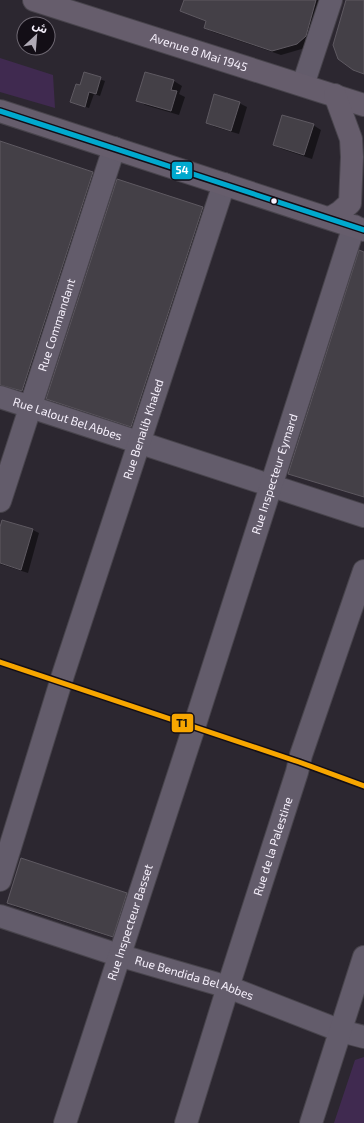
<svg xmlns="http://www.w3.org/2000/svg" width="364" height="1123" font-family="'Exo 2','Noto Sans Arabic',sans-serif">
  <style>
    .green { fill: #402a50 }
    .shadow { fill: #0007 }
    .building { fill: #444047; stroke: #5e5961 }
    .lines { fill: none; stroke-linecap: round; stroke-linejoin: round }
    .minor-casing { stroke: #48444c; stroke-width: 24 }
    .major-casing { stroke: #48444c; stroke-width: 24 }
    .minor { stroke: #635c6b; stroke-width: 22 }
    .major { stroke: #665d6c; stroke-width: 22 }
    .bus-1-casing { stroke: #130e16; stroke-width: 8 }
    .bus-1 { stroke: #00a9ce; stroke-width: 5 }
    .tram-1-casing { stroke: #130e16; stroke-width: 8 }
    .tram-1 { stroke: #f7a600; stroke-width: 5 }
    .bus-dot { fill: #f6f0fc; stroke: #130e16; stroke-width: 1.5 }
    .labels { text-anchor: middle; stroke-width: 4; stroke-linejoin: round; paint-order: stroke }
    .street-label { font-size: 12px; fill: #f6f0fc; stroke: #130e16 }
    .line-badge { stroke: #130e16; stroke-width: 1.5 }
    .badge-label { font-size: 11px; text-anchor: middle; font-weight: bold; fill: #fff }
    .pale-badge-label { font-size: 11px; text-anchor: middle; font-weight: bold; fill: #111 }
  </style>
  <rect width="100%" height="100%" fill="#2c2730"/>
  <path class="green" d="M0 58 53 75 55 108 0 92Z
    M364 1057V1123H334L355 1060Z"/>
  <path class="shadow" d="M185 0H325L305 48 281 55 213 32 205 28 207 22 182 11Z
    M146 73 174 81 182 86 179 94 185 97 179 115 145 105 138 100Z
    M85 74 105 81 100 96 94 94 89 108 71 102 81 87Z
    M239 103 247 107 239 134 215 127 207 123Z
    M313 125 321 130 312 159 282 149 274 145Z
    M1 143 93 173 101 177 30 395 12 389H0Z
    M118 181 203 208 211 213 139 431 55 403 47 398Z
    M364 253V497L289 473Z
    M33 530 39 533 28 573 0 564V531Z
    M126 894 134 898 121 940 16 907 8 903Z"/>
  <path class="building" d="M184 0H316L306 36 297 44 272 51 204 28 206 21 180 11Z
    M346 0H364V74L353 70 338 59 333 45Z
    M84 72 101 77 96 94 89 92 85 107 70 102 76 84 80 85Z
    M145 72 174 80 171 90 177 91 171 111 136 101Z
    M214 94 240 102 231 131 206 123Z
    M282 115 314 124 304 155 273 145Z
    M0 141 93 172 22 391 0 385Z
    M117 179 203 207 131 427 46 399Z
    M359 250 364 252V497L288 474Z
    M2 520 33 529 21 570 0 563V527Z
    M21 858 127 893 113 937 7 903Z"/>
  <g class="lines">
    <defs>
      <g id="minor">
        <path d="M303 85 331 0"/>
        <path id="s1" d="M0 397 364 516"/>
        <path id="s2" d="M0 501 114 148"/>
        <path id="s3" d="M0 880 63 675 224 184"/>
        <path id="s4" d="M0 916 118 955 228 987 341 1031 364 1037"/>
        <path id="s5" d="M65 1123 196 721 354 226"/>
        <path id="s6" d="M186 1123 228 987 297 772 301 755 364 571"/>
        <path d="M311 1123 364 957"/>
      </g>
      <g id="major">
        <path id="s7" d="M34 0 364 105"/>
        <path d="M0 111 364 230"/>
        <path d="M330 218 340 212 350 203 352 157 351 139 335 95"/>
      </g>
    </defs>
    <use href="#minor" class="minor-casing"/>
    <use href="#major" class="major-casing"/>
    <use href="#minor" class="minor"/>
    <use href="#major" class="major"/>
    <defs>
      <path id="bus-1" d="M0 111 364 230"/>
    </defs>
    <use href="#bus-1" class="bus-1-casing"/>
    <use href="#bus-1" class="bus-1"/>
    <defs>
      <path id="tram-1" d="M0 662 299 762 364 786"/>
    </defs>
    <use href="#tram-1" class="tram-1-casing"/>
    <use href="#tram-1" class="tram-1"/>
  </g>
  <circle class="bus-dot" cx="274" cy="201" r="3.5"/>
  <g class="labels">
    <g class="street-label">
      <text dy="4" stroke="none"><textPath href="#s7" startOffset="173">Avenue 8 Mai 1945</textPath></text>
      <text dy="4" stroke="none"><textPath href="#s2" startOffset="185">Rue Commandant</textPath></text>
      <text dy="4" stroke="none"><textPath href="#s1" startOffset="71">Rue Lalout Bel Abbes</textPath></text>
      <text dy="4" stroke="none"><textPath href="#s3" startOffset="473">Rue Benalib Khaled</textPath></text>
      <text dy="4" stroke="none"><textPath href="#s5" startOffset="682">Rue Inspecteur Eymard</textPath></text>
      <text dy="4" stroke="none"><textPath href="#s6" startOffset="290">Rue de la Palestine</textPath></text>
      <text dy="4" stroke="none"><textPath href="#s5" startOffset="211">Rue Inspecteur Basset</textPath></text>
      <text dy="4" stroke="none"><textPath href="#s4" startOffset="204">Rue Bendida Bel Abbes</textPath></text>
    </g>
  </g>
  <g class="line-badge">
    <rect x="171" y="161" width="22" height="19" rx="4" fill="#00a9ce"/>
    <rect x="171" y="713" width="23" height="20" rx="4" fill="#f7a600"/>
  </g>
  <g class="badge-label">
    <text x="182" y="174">54</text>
  </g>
  <g class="pale-badge-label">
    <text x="182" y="727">T1</text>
  </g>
  <g transform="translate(36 36) rotate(26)"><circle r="19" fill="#130e16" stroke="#6e6872"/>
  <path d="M0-3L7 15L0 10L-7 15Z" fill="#afaab5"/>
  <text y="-6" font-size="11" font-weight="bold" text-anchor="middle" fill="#f6f0fc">ش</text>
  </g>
</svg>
